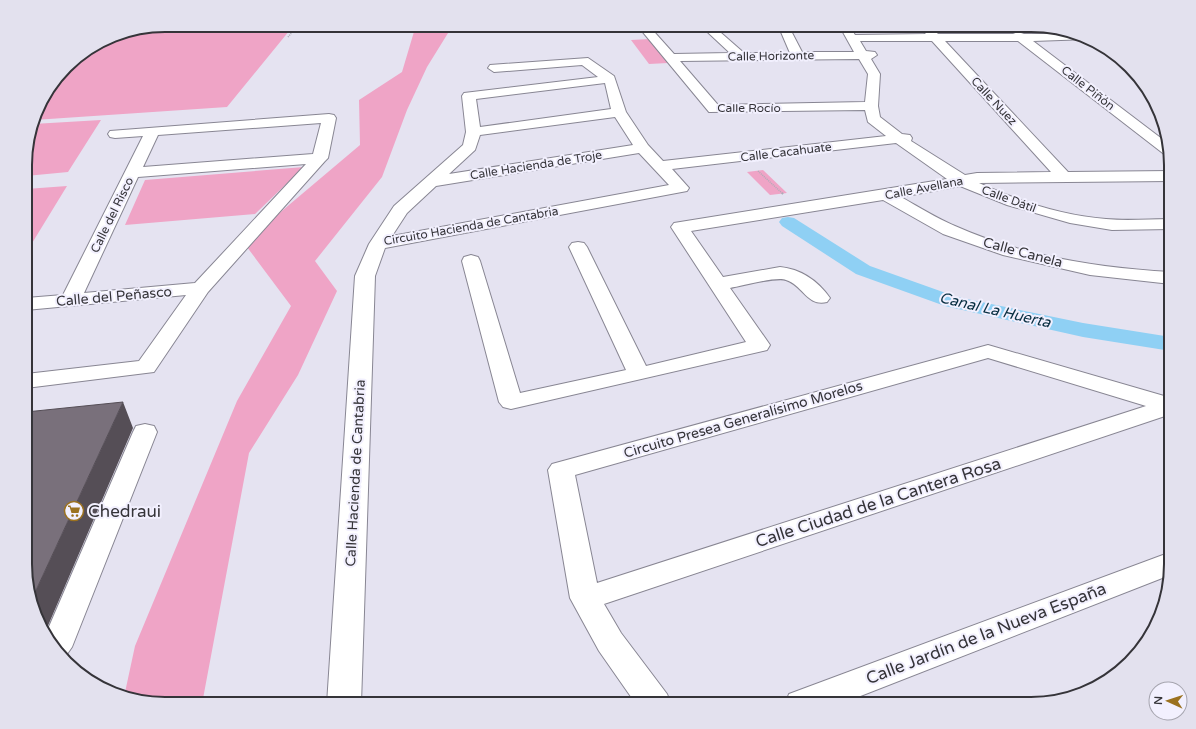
<svg xmlns="http://www.w3.org/2000/svg" width="1196" height="729" font-family="'Varela Round',sans-serif">
  <style>
    .green { fill: #efa4c6 }
    .lines { fill: none; stroke-linecap: round; stroke-linejoin: round }
    .canal { fill: #8fd0f4; fill-rule: evenodd }
    .minor-casing { stroke: #888693; stroke-width: 2 }
    .path-far1 { stroke: #aeacb7; stroke-width: 1.5; stroke-dasharray: 1 1; stroke-linecap: butt }
    .path { stroke: #aeacb7; stroke-width: 2; stroke-dasharray: 1.5 1.5; stroke-linecap: butt }
    .minor { fill: #fff; fill-rule: evenodd }
    .shaded-wall { fill: #554e56 }
    .building { fill: #79707b; stroke: #554e56 }
    .labels { text-anchor: middle; stroke-width: 4; stroke-linejoin: round; paint-order: stroke }
    .far-street-label { font-size: 12px; fill: #353439; stroke: #f2f0fe }
    .street-label { font-size: 14px; fill: #353439; stroke: #f2f0fe }
    .water-label { font-size: 15px; font-style: italic; fill: #082f42; stroke: #f2f0fe }
    .near-street-label { font-size: 17px; fill: #353439; stroke: #f2f0fe }
    .near-poi-label { font-size: 17px; fill: #353439; stroke: #f2f0fe; text-anchor: start }
    .rim { fill: none; stroke: #353439; stroke-width: 2 }
  </style>
  <rect width="100%" height="100%" fill="#e5e3f1"/>
  <path class="green" d="M165 25H294L227 107 34 120C45 84 77 52 111 36 124 30 150 28 165 25Z
    M416 25H453L427 67 407 110 382 177 315 261 337 291 298 375 249 453 202 704H165L124 697 135 646 237 401 291 306 244 243 360 145 359 100 402 72Z
    M649 39 668 63 649 64 631 40Z
    M101 120 68 172 26 176V147L33 124Z
    M304 167 255 214 125 225 145 180Z
    M763 170 787 193 770 195 747 172Z
    M67 186 26 253V189Z"/>
  <g class="lines">
    <path class="canal" d="M788 217 794 218 870 266 957 297 1083 323 1171 337V351L1083 337 945 306 856 274 782 226 779 222 782 218Z"/>
    <defs>
      <path id="minor" d="M637 25H648L674 54 730 53 700 25H712L744 53H790L778 25H788L802 52H854L839 25H849L855 35 926 34 923 31 929 28 933 29 938 34H1013L1018 32 1024 34H1078L1089 39 1033 41 1166 142 1171 155 1164 154 1018 41H945L1068 172 1171 171V181L979 183C1018 201 1063 216 1106 219 1128 221 1149 219 1171 219V229L1112 230 1070 223 1007 205 960 186 901 197C919 207 936 218 955 226 1022 256 1098 268 1171 272V284L1090 275 1003 255 943 234 883 200 691 231 723 277 780 267C801 269 818 281 830 298L827 302C807 307 803 285 786 280 777 276 742 286 730 288L770 345 767 350 511 409 503 407 499 402 462 261 464 257 471 255 478 257 480 261 520 393 626 370 569 247 572 243 578 242 584 243 587 247 646 366 746 342 671 227 674 223 947 179 896 143 672 169 689 188 687 191 385 248 375 276 361 704H327L355 276 369 244 394 206 463 145 466 132 462 96 464 93 598 77 582 65 494 72 488 68 490 65 588 58 614 76 626 112 648 145 663 161 886 136 868 122 865 110 709 112ZM860 41H932L1051 172 977 173 965 175 911 141 912 138 910 135 902 134 880 117 878 106 880 74 871 59 877 55 875 52 866 51ZM859 59 868 74 865 102 718 105 680 61ZM605 83 611 109 480 127 476 99ZM615 117 633 145 449 174 475 150 480 135ZM639 153 669 185 392 236 407 213 436 186Z
        M329 114 334 115 336 118 328 158 325 161 208 292 154 372 26 388V374L139 361 186 295 26 310V298L63 295 143 136 115 138 110 137 108 134 110 131ZM321 123 313 154 143 167 158 135ZM306 164 195 283 84 293 138 177Z
        M988 345 1171 398V414L604 604 621 633 667 694 671 704H636L599 651 570 598 548 470 552 464ZM988 358 1146 406 597 583 575 475Z
        M145 424 154 426 157 432 72 647 65 657 45 636 133 432 136 426Z
        M1171 552 1170 575 840 704H785L789 694Z"/>
    </defs>
    <use href="#minor" class="minor-casing"/>
    <path class="path-far1" d="M288 37 298 25
      M758 171 783 194"/>
    <path class="path" d="M782 193 784 195"/>
    <use href="#minor" class="minor"/>
  </g>
  <path class="shaded-wall" d="M123 402 133 428 47 628 58 649 44 634 32 599Z"/>
  <path class="building" d="M123 402 32 599 26 582V412Z
    M39 619 46 627 43 633Z"/>
  <defs>
    <symbol id="supermarket-ring" viewBox="-11 -11 22 22"><circle r="9.5" fill="#f2f0fe" stroke="#9b711f" stroke-width="1.5"/><path d="M-6-5.5h2.5l.6 2H6L4.5 2H-2.5L-4.4-4H-6ZM-1.5 3.2a1.3 1.3 0 1 0 .1 0ZM3 3.2a1.3 1.3 0 1 0 .1 0Z" fill="#9b711f"/></symbol>
  </defs>
  <g fill-rule="evenodd">
    <use href="#supermarket-ring" x="63" y="500" width="22" height="22"/>
  </g>
  <g class="labels">
    <g class="far-street-label">
      <text transform="translate(771 56) rotate(-1)" y="4">Calle Horizonte</text>
      <text transform="translate(1088 88) rotate(38)" y="4">Calle Piñón</text>
      <text transform="translate(994 101) rotate(47)" y="4">Calle Nuez</text>
      <text x="749" y="112">Calle Rocío</text>
      <text transform="translate(786 152) rotate(-7)" y="4">Calle Cacahuate</text>
      <text transform="translate(536 165) rotate(-9)" y="4">Calle Hacienda de Troje</text>
      <text transform="translate(924 188) rotate(-11)" y="4">Calle Avellana</text>
      <text transform="translate(1009 199) rotate(20)" y="4">Calle Dátil</text>
      <text transform="translate(112 215) rotate(-64)" y="4">Calle del Risco</text>
      <text transform="translate(471 226) rotate(-10)" y="4">Circuito Hacienda de Cantabria</text>
    </g>
    <g class="street-label">
      <text transform="translate(1023 252) rotate(15)" y="5">Calle Canela</text>
      <text transform="translate(114 296) rotate(-5)" y="5">Calle del Peñasco</text>
      <text transform="translate(743 419) rotate(-16)" y="5">Circuito Presea Generalísimo Morelos</text>
      <text transform="translate(355 473) rotate(-87)" y="5">Calle Hacienda de Cantabria</text>
    </g>
    <g class="water-label">
      <text transform="translate(995 310) rotate(13)" y="5">Canal La Huerta</text>
    </g>
    <g class="near-street-label">
      <text transform="translate(878 502) rotate(-18)" y="6">Calle Ciudad de la Cantera Rosa</text>
      <text transform="translate(986 633) rotate(-21)" y="6">Calle Jardín de la Nueva España</text>
    </g>
    <g class="near-poi-label">
      <text x="88" y="517">Chedraui</text>
    </g>
  </g>
  <path d="M0 0H1196V729H0ZM165 32H1031A133 133 0 0 1 1164 165V564A133 133 0 0 1 1031 697H165A133 133 0 0 1 32 564V165A133 133 0 0 1 165 32Z" fill="#e3e1ee" fill-rule="evenodd"/>
  <path class="rim" d="M165 32H1031A133 133 0 0 1 1164 165V564A133 133 0 0 1 1031 697H165A133 133 0 0 1 32 564V165A133 133 0 0 1 165 32Z"/>
  <g transform="translate(1168 701) rotate(273)"><circle r="19" fill="#f2f0fe" stroke="#a6a5af"/>
  <path d="M0-3L7 15L0 10L-7 15Z" fill="#9b711f"/>
  <text y="-6" font-size="11" font-weight="bold" text-anchor="middle" fill="#353439">N</text>
  </g>
</svg>
